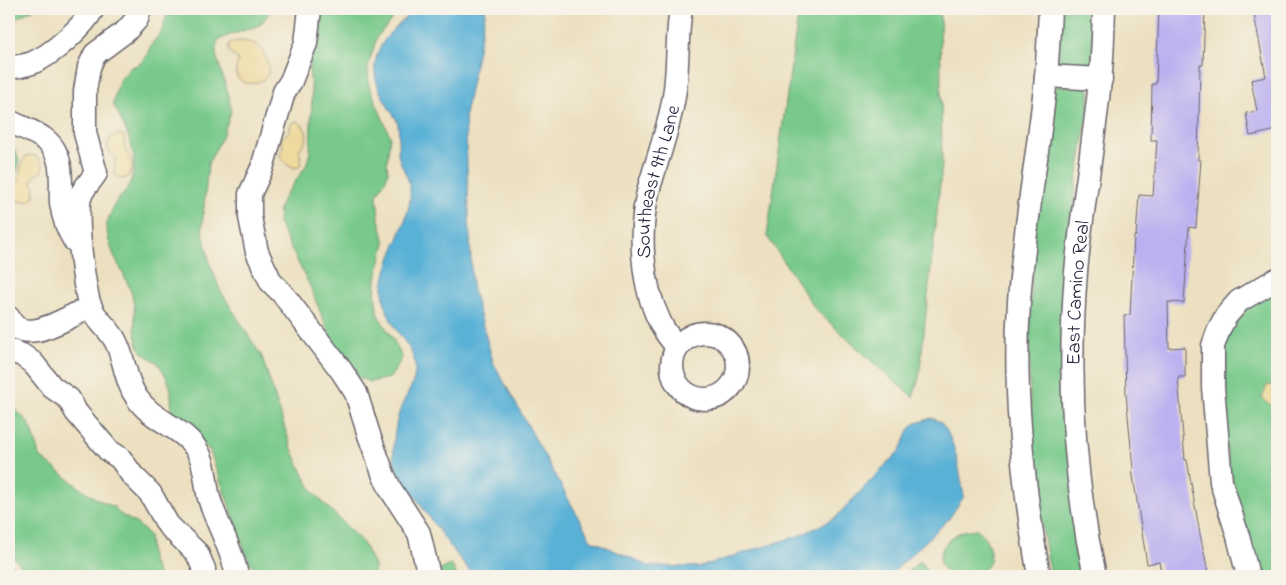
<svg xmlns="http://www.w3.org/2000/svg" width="1286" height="585" font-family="'Indie Flower',sans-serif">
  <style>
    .green { fill: #78c98b; stroke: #4d7663 }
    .sand { fill: #eeda9e; stroke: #887e6c }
    .water { fill: #5ab1d6; stroke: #3e6a88 }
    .building { fill: #bbb1f0 }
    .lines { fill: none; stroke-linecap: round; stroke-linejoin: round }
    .minor-casing { stroke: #69646a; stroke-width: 25 }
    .minor { stroke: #fff; stroke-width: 22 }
    .labels { text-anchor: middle; stroke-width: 4.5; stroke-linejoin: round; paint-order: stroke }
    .street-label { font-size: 20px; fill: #22223b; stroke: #f7f3e8 }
  </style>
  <rect width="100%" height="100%" fill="#f7f3e8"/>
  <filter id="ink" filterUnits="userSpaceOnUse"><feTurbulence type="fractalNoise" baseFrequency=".02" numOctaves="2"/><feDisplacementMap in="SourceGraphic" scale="10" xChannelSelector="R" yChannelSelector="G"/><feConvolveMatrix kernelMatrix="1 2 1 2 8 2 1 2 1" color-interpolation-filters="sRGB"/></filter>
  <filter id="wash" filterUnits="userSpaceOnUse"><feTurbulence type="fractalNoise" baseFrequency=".0096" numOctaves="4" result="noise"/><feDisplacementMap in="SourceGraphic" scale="20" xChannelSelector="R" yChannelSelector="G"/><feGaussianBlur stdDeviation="1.12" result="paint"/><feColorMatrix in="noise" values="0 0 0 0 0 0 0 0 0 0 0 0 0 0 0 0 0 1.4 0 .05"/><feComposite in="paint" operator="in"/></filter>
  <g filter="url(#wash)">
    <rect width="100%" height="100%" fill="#ece0c0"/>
    <path class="green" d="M9 9H34L9 22Z
      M169 9H272L260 25 230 35 217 41 216 55 229 96 231 112 222 137 208 164 202 228 210 264 220 290 262 357 291 447 301 469 313 492 363 543 374 565V576H270L261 573 249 562 210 451C200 438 184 430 175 417 168 406 174 392 168 381 165 375 161 366 156 362 150 357 142 354 139 347 133 336 136 311 133 299 127 273 106 252 107 224 107 221 115 203 117 200 120 197 123 195 125 192 145 163 127 131 113 104L119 81 131 67 138 65 146 57 151 45 162 31Z
      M322 9H401L377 37 368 67 369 86 390 136 387 162 388 173 385 181 377 195 379 219 385 243 376 279 375 295 378 315 396 344 402 358 390 378 370 382 357 377 337 353 309 284 278 223 279 209 282 200 306 166 310 152 312 98 309 69 312 50 318 36Z
      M799 9H940L942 165 919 378 913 397 888 376 816 310 767 236Z
      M1059 9H1094L1092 59 1090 67 1059 68 1056 64Z
      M1085 85 1089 90V105L1069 231 1063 317 1085 576H1051C1032 482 1026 388 1031 293 1032 275 1032 258 1034 240 1039 191 1047 142 1054 93L1057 86Z
      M9 145C24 157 19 170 9 183Z
      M1277 265V576H1246L1218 390 1225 323Z
      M9 405C33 423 32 427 39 456L79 487 97 499 114 507 120 514 137 524 149 535 151 559 159 576H30L9 552Z
      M977 529C984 535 988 541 990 551 997 581 940 585 940 560 940 554 941 551 944 546 953 534 962 530 977 529Z
      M920 561 931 576H903Z
      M451 564 457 576H439L437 572Z"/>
    <path class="sand" d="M238 41C243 41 252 42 257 45 264 51 273 69 266 77 258 86 240 86 236 74 235 69 238 64 238 59L230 53 228 47 230 43Z
      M296 121C303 124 309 132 306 140 305 144 301 146 299 151 301 156 303 161 300 166L295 168 286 164 280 155 283 147 281 139 289 132 291 124Z
      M120 134 124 136C125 140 123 145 125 148 130 160 136 162 129 176L123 179 117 177 114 173 116 159 110 153 107 146 111 137Z
      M32 155C39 156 46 165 41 172 40 172 34 176 34 177L32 183 35 187 34 197 29 201 14 202 11 198V190L19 181C20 172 20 164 26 156Z
      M1270 385 1277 387 1276 406 1271 405 1262 398 1267 386Z"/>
    <path class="water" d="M416 9H486L465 115 472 286 493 362 591 540 649 566 699 567 801 535 835 518 900 450 909 430 914 424 931 418C934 419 939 421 941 423 956 439 960 475 964 496L949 519 892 573 889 576H474C455 554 439 531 422 507 413 493 401 481 395 465 391 454 395 425 399 413 404 395 417 386 415 364 413 351 404 341 397 331 389 318 383 304 383 288 385 255 417 213 409 183 407 174 401 167 399 158 396 146 401 133 397 121 395 116 391 112 389 108 382 96 373 80 375 66 376 42 399 23 416 9Z
      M9 561 22 576H9Z"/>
    <g id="blocks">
      <path class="building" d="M1159 9H1205L1203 65H1200L1198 160H1201L1196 228 1189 227 1184 303 1168 302 1169 348 1185 347V377H1178L1185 460H1187L1200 534 1209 576H1162L1159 562 1147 564 1132 470 1133 469 1126 394 1124 316 1130 315 1134 236H1136L1139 195 1153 196 1157 140H1151L1152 84H1156Z
        M1253 9H1277V130L1250 136 1246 113 1257 111 1251 80 1266 77Z"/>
    </g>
  </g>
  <g filter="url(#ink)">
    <use href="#blocks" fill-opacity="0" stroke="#69646a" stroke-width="1"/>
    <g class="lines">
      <defs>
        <g id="minor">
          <path d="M140 9 137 19 126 31 95 54 89 67 85 91V133L96 173C92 180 84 187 81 195 74 210 84 293 91 308 97 321 110 329 116 342 125 360 125 381 137 398 152 421 183 427 197 450 206 463 205 483 209 498 217 525 232 548 237 576"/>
          <path d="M310 9 306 43 291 81 284 92 262 168 250 194V217L257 252 271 282 282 293 341 370 356 393 369 435 384 476 391 490 419 533 429 576"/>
          <path d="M9 68C17 66 24 66 32 63 52 55 83 27 93 9"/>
          <path d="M1046 76 1101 79"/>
          <path d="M9 121C22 128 35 131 47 141 65 157 60 182 61 203 63 217 67 229 74 240"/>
          <path d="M9 318C24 349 69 315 91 307"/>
          <circle cx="705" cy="366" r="33"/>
          <path id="s1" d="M677 347C671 339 664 332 660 322 641 284 638 229 649 188 658 157 669 128 674 96 679 67 676 38 681 9"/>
          <path d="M9 350 22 355 33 363 52 387 69 399 76 412 109 451 120 458 132 475 150 493 168 525 197 553 204 569 203 576"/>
          <path d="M1039 576C1023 486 1013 394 1019 302 1024 226 1039 152 1046 77 1048 54 1049 31 1050 9"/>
          <path id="s2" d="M1095 576C1073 477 1068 373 1076 272 1082 208 1094 144 1100 80 1103 57 1103 33 1104 9"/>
          <path d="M1248 576 1238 536 1221 482 1213 387V346L1219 329 1226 316 1239 301 1277 279"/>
        </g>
      </defs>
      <use href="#minor" class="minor-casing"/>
      <use href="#minor" class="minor"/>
    </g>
  </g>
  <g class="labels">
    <g class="street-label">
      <text dy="7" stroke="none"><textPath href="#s1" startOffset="175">Southeast 9th Lane</textPath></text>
      <text dy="7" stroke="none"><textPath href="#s2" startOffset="285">East Camino Real</textPath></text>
    </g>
  </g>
  <rect width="1286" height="585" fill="none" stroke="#f7f3e8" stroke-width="30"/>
</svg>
